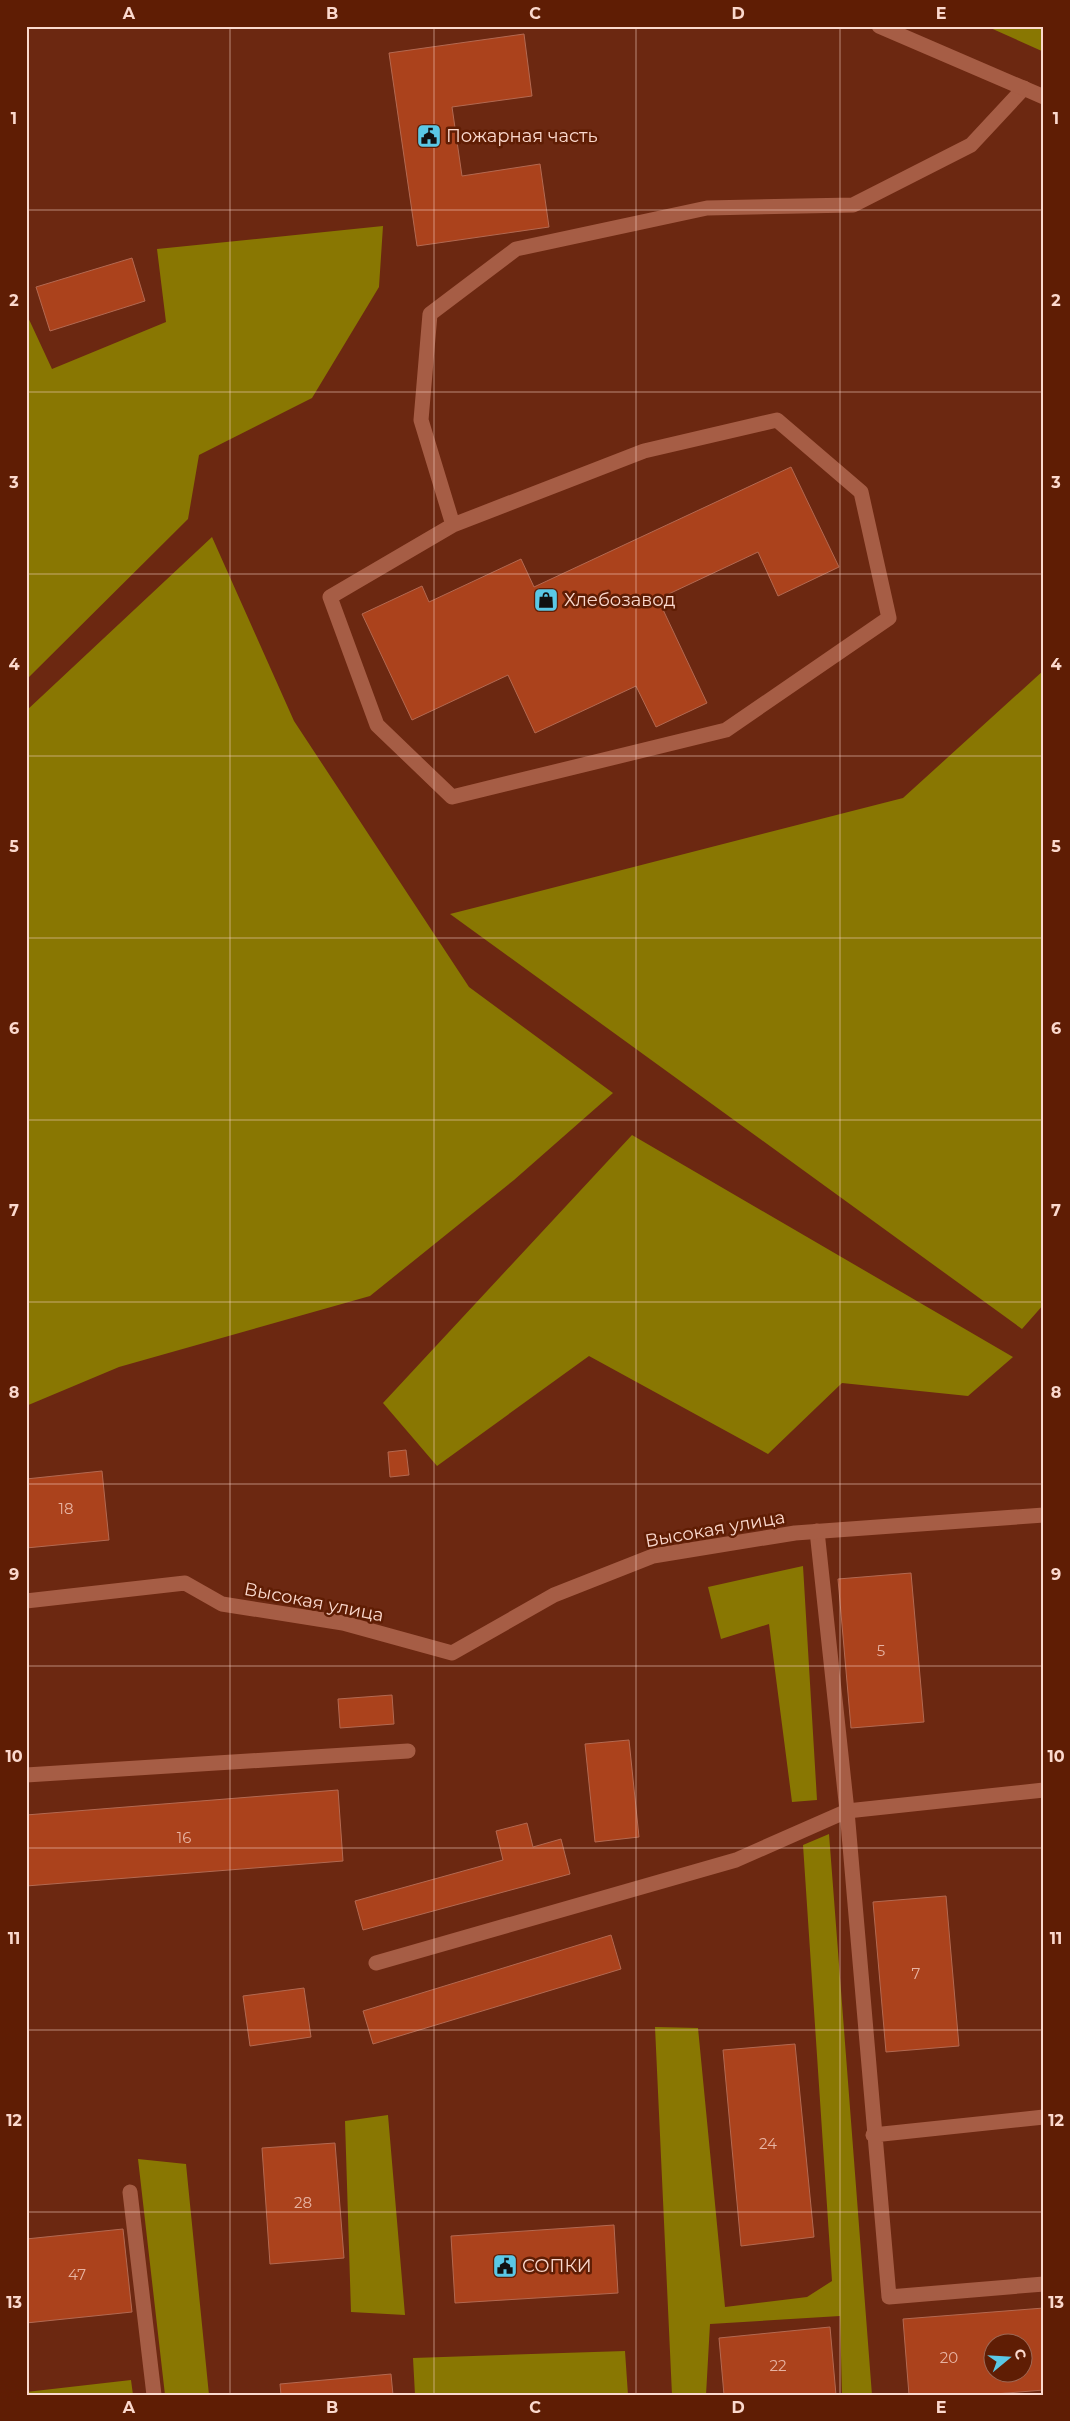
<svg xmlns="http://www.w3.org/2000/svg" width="1070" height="2421" font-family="Montserrat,sans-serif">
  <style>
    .forest { fill: #897702 }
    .building { fill: #ab421c; stroke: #b36951; fill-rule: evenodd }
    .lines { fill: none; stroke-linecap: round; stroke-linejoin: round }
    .lane { stroke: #a65d45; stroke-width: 15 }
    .street { stroke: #a65d45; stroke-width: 15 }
    .secondary { stroke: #a65d45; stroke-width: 15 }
    .grid { fill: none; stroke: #fbd9ce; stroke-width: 1; stroke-opacity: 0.55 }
    .labels { text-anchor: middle; stroke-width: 5; stroke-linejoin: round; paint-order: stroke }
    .number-label { font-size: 15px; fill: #e7b3a2 }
    .poi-label { font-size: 18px; fill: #fbd9ce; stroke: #5f1d04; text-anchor: start }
    .street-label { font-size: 18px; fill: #fbd9ce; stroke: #5f1d04 }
    .neatline { fill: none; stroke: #fbd9ce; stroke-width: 2 }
    .grid-label { font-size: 16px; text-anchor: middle; font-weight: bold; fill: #fbd9ce }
  </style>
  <rect width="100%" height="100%" fill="#6c2811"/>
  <path class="forest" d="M987 26H1044V52L986 26Z
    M383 226 379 287 312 398 199 455 188 519 26 680V313L52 369 166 322 157 249Z
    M212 537 294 721 469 987 613 1093 514 1180 370 1296 119 1367 26 1406V711Z
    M1044 670V1304L1022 1329 450 914 903 798Z
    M632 1135 1013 1357 968 1396 842 1383 768 1454 589 1356 437 1466 383 1403Z
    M803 1566 817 1800 792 1802 769 1624 721 1639 708 1587Z
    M829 1834 872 2395H842L840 2316 710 2324 706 2395H672L655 2027 698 2028 725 2307 807 2297 832 2281 803 1845Z
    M388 2115 405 2315 351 2312 345 2121Z
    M138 2159 186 2164 209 2395H165Z
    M625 2351 628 2395H415L413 2358Z
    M131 2380 133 2395H26V2392Z"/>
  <path class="building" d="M524 34 532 96 452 107 462 176 540 164 549 227 417 246 389 53Z
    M132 258 145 301 50 331 36 287Z
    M791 467 839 567 778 596 758 552 658 599 707 703 656 727 636 686 535 733 508 675 412 720 362 614 422 586 429 602 521 559 534 587Z
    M406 1450 409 1475 390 1477 388 1452Z
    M102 1471 109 1540 26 1548V1479Z
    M911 1573 924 1722 851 1728 838 1579Z
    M392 1695 394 1724 340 1728 338 1699Z
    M629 1740 639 1837 595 1842 585 1744Z
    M338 1790 343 1861 26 1886V1815Z
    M527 1823 533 1847 561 1839 570 1874 363 1930 355 1901 503 1860 496 1831Z
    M946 1896 959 2046 886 2052 873 1902Z
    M611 1935 621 1969 373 2044 363 2011Z
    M304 1988 311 2037 250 2046 243 1996Z
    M795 2044 814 2237 741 2246 723 2050Z
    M335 2143 344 2258 270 2264 262 2148Z
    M614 2225 618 2293 455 2303 451 2236Z
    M123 2229 132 2312 26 2323V2239Z
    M1044 2308V2390L982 2395H909L903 2319ZM992 2344H1022V2374H992Z
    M830 2327 836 2395H724L719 2338Z
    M391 2374 393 2395H281L280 2384Z"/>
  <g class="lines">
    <path class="lane" d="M453 525 330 597 377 725 452 797 726 730 889 618 861 492 777 420 644 451 453 525 421 420 430 314 516 249 707 208 853 205 971 145 1024 88
      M817 1531 847 1811 889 2297 1044 2284
      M26 1775 408 1751
      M376 1963 736 1860 847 1811 1044 1790
      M873 2135 1044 2117
      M130 2192 154 2395"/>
    <path class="street" d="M26 1601 185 1583 222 1604 343 1623 452 1653 554 1595 653 1556 795 1533 1044 1515"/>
    <path class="secondary" d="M879 26 1044 97"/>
  </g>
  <path class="grid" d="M230 26V2395M434 26V2395M636 26V2395M840 26V2395M26 210H1044M26 392H1044M26 574H1044M26 756H1044M26 938H1044M26 1120H1044M26 1302H1044M26 1484H1044M26 1666H1044M26 1848H1044M26 2030H1044M26 2212H1044"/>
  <defs>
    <symbol id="civic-square" viewBox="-11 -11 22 22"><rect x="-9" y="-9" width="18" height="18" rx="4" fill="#5ac8e6" stroke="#5f1d04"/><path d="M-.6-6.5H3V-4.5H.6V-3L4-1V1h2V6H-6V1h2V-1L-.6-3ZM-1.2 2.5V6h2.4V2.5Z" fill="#111"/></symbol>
    <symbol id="shop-square" viewBox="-11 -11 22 22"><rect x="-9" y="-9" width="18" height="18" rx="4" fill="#5ac8e6" stroke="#5f1d04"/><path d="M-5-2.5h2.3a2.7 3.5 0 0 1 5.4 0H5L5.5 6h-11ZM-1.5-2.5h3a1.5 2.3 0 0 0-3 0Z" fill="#111"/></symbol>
  </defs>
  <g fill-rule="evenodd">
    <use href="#civic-square" x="415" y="122" width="28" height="28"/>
    <use href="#shop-square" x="532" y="586" width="28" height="28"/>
    <use href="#civic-square" x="491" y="2252" width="28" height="28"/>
  </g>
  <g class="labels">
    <g class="number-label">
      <text x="66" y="1514">18</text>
      <text x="881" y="1656">5</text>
      <text x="184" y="1843">16</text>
      <text x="916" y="1979">7</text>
      <text x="768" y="2149">24</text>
      <text x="303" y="2208">28</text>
      <text x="77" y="2280">47</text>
      <text x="949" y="2363">20</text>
      <text x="778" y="2371">22</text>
    </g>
    <g class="poi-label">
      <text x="446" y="142">Пожарная часть</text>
      <text x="564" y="606">Хлебозавод</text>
      <text x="522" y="2272">СОПКИ</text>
    </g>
    <g class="street-label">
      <text transform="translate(715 1529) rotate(-10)" y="6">Высокая улица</text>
      <text transform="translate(314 1602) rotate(11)" y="6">Высокая улица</text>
    </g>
  </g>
  <rect width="1070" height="2421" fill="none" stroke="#5f1d04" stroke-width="55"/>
  <g transform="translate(1008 2358) rotate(72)"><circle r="24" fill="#5f1d04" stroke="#9d6855"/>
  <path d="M0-4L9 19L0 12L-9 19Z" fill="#5ac8e6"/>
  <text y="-8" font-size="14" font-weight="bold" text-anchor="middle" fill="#fbd9ce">С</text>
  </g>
  <rect x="28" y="28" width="1014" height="2366" class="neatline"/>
  <g class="grid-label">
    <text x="129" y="19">A</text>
    <text x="332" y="19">B</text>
    <text x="535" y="19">C</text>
    <text x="738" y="19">D</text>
    <text x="941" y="19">E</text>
    <text x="14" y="124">1</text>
    <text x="1056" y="124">1</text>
    <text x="14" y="306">2</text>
    <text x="1056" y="306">2</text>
    <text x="14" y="488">3</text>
    <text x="1056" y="488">3</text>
    <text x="14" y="670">4</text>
    <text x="1056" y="670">4</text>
    <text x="14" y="852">5</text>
    <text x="1056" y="852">5</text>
    <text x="14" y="1034">6</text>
    <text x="1056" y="1034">6</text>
    <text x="14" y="1216">7</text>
    <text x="1056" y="1216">7</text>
    <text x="14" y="1398">8</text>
    <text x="1056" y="1398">8</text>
    <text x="14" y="1580">9</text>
    <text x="1056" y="1580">9</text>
    <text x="14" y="1762">10</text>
    <text x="1056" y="1762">10</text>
    <text x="14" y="1944">11</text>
    <text x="1056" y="1944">11</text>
    <text x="14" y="2126">12</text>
    <text x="1056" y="2126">12</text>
    <text x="14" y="2308">13</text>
    <text x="1056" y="2308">13</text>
    <text x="129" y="2413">A</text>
    <text x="332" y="2413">B</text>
    <text x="535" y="2413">C</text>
    <text x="738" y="2413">D</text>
    <text x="941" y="2413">E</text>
  </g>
</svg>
